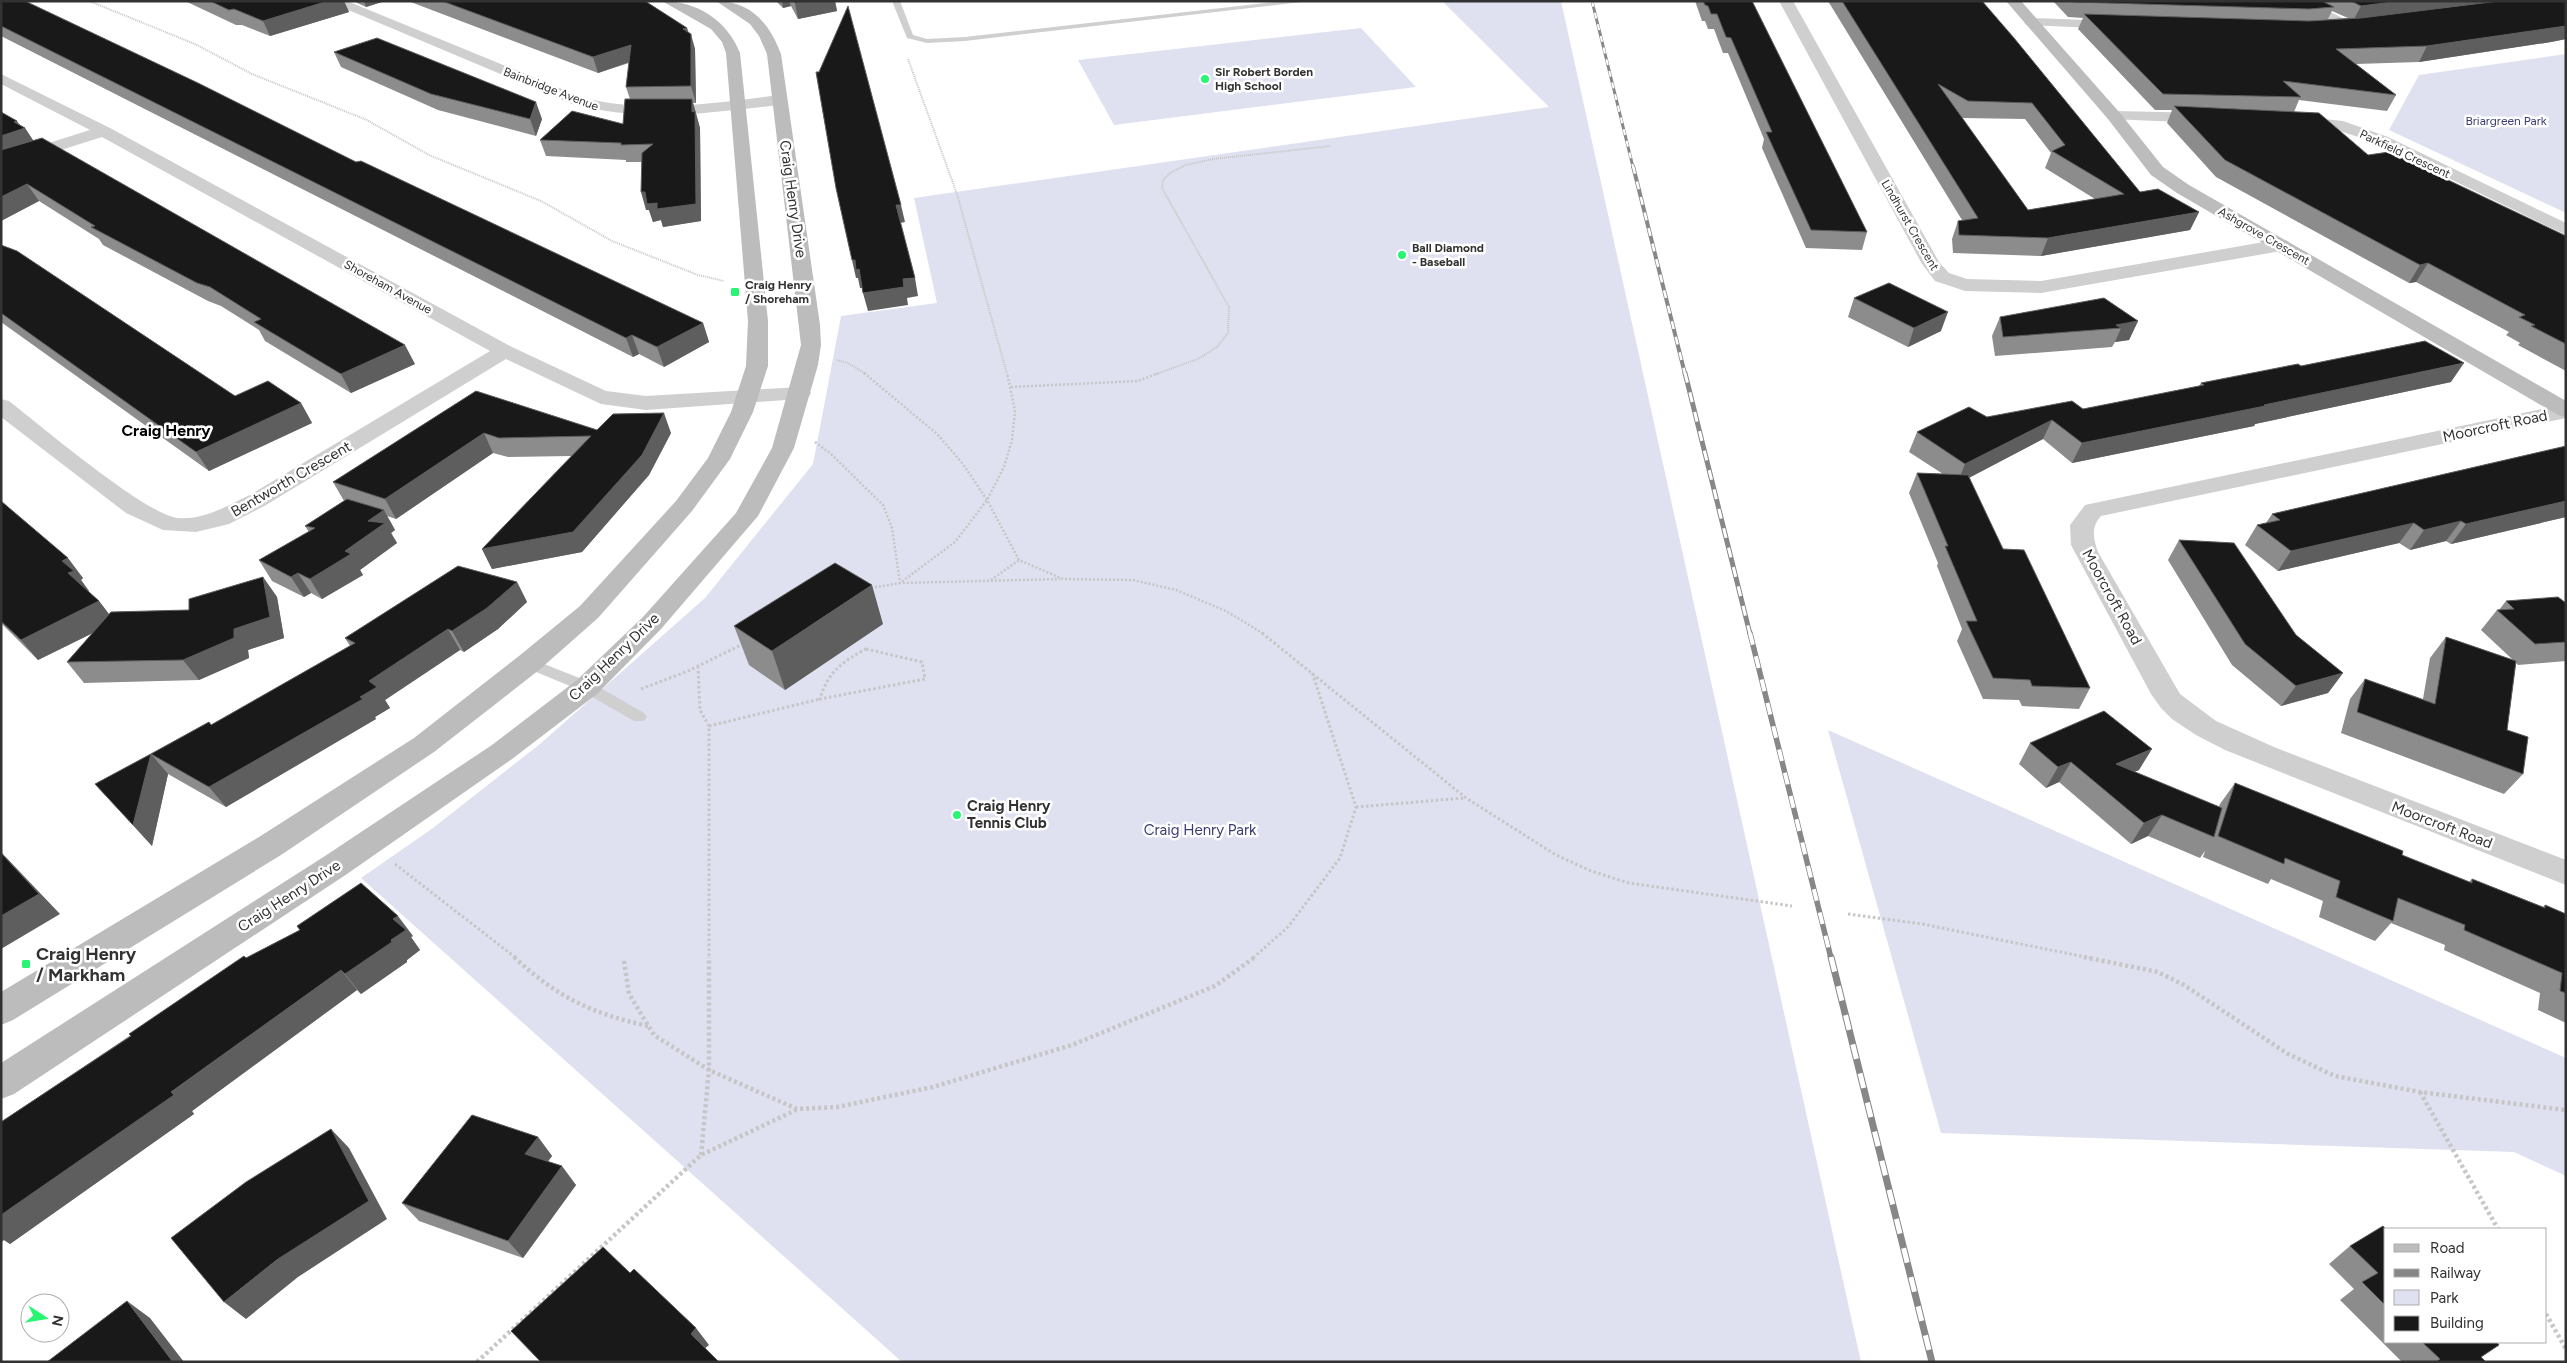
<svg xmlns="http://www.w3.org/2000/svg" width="2567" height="1363" font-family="Figtree,sans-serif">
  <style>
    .green { fill: #e0e1f0 }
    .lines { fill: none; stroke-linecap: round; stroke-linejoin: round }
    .path-far3 { stroke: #c6c6c6; stroke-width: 2; stroke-dasharray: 1 1; stroke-linecap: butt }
    .path-far2 { stroke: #c6c6c6; stroke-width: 2.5; stroke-dasharray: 2 2; stroke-linecap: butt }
    .path-far1 { stroke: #c6c6c6; stroke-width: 3; stroke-dasharray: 2.5 2.5; stroke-linecap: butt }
    .path { stroke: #c6c6c6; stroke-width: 4.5; stroke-dasharray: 3 3; stroke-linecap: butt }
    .lane { fill: #cfcfcf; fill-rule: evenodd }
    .street { fill: #cfcfcf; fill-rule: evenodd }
    .secondary { fill: #bcbcbc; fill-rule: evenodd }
    .rail-far4-casing { stroke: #878787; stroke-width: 3 }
    .rail-far3-casing { stroke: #878787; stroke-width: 4 }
    .rail-far2-casing { stroke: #878787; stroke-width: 5 }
    .rail-far1-casing { stroke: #878787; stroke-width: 5.5 }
    .rail-casing { stroke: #878787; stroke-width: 7 }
    .rail-far4 { stroke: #fff; stroke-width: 2; stroke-dasharray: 6; stroke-linecap: butt }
    .rail-far3 { stroke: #fff; stroke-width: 2.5; stroke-dasharray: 8; stroke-linecap: butt }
    .rail-far2 { stroke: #fff; stroke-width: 3; stroke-dasharray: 10; stroke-linecap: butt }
    .rail-far1 { stroke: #fff; stroke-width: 4; stroke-dasharray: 12; stroke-linecap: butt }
    .rail { stroke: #fff; stroke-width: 5; stroke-dasharray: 15; stroke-linecap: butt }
    .wall { fill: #8c8c8c; fill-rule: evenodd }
    .shaded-wall { fill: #5e5e5e }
    .building { fill: #191919; stroke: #5e5e5e; fill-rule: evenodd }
    .poi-dot { fill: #28f672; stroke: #fff; stroke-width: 2 }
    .labels { text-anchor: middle; stroke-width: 5; stroke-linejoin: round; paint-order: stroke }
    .far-poi-label { font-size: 12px; font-weight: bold; fill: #323232; stroke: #fff; text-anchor: start }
    .far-street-label { font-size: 12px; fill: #323232; stroke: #fff }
    .far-park-label { font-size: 12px; fill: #3a3c73; stroke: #fff }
    .street-label { font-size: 15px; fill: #323232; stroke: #fff }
    .poi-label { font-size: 15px; font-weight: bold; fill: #323232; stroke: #fff; text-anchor: start }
    .park-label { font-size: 15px; fill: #3a3c73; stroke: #fff }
    .neighbourhood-label { font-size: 16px; font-weight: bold; fill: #000; stroke: #fff }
    .near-poi-label { font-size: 18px; font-weight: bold; fill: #323232; stroke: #fff; text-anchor: start }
  </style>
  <rect width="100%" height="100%" fill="#fff"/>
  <path class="green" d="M1442 1H1561L1861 1362H902L361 878 433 828 540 744 705 598 813 464 841 316 937 303 914 198 1549 107Z
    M1361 28 1416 87 1114 125 1078 60Z
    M2566 54V213L2389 130 2419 75Z
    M1828 730 2566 1058V1176L2514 1152 1941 1133Z"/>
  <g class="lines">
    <path class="path-far3" d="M89 1 195 44 252 74 367 120 429 155 541 201 612 241 698 275 724 281
      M908 59 957 194 1007 374
      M837 360 848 363 866 374
      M1156 374 1198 359 1217 347 1228 333 1229 307 1162 188 1163 180 1170 173 1186 165 1213 159 1331 146"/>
    <path class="path-far2" d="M864 373 937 434 963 464 987 500 1019 560 1063 579 1133 580 1176 590 1226 611 1264 634
      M1011 387 1138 381 1159 373
      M815 442 831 454 883 505 892 528 900 583 1060 579
      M991 580 1019 560
      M871 588 900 583 955 542 987 500 1004 467 1012 440 1015 411 1007 373"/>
    <path class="path-far1" d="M1262 633 1466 798 1556 855 1591 871 1629 883 1792 906
      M866 649 922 662 925 679 820 699C827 673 843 661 866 649Z
      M698 666 700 710 709 726V958
      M641 689 688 671 743 644
      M709 726 820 699
      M1356 807 1465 798
      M395 864 516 958
      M1848 914 1922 924 2090 958
      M1253 958 1288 927 1340 858 1356 807 1312 672"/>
    <path class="path" d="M514 957C557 997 590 1013 648 1026
      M2084 957 2158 972 2184 985 2288 1054 2335 1076 2420 1092 2566 1110
      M624 961 629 994 654 1035 709 1070 797 1109 837 1107 933 1087 1072 1045 1215 986 1255 957
      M2420 1092 2498 1229
      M701 1155 709 1070V957
      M2546 1314 2566 1349
      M477 1362 701 1155 796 1110"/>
    <path class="lane" d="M892 1H900L913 35 927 39 965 37 1284 1H1310L965 41 927 43 907 38Z
      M529 658 592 683 644 713 647 717 644 721H634L582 691 524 667 522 663 524 659Z"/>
    <path class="street" d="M327 1H347L584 98C649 114 714 103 780 95L788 100 780 105C706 113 646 123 572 104Z
      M1779 1H1793L1939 262 1949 273 1967 279 2041 281 2281 239 2288 241 2290 245 2288 249 2281 251 2041 293 1965 291 1935 281 1922 264Z
      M2290 1H2309L2360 27 2358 30H2348Z
      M2031 18 2118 21 2125 25 2118 29 2026 25 2024 22 2026 19Z
      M1 74 110 128 512 347 606 391 646 396 800 387 808 388 811 393 808 398 800 399 646 410 601 404 506 359 266 505 229 524 196 532 163 530 126 513 1 417V399L9 401C40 425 146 515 178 518 205 520 226 506 250 495L490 351 102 137 1 169V158L90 130 1 84Z
      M2114 111 2207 113 2215 118 2207 123 2108 119 2106 116 2108 113Z
      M2295 116 2343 121 2388 137 2566 223V235L2376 143 2340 131 2289 124 2287 121 2289 118Z
      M2566 404V418L2101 516C2091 527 2093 538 2098 552L2180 694 2216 721 2274 747 2566 860V885L2225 750 2196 735 2172 719 2161 708 2151 694 2071 545 2070 525 2085 505Z"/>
    <path class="secondary" d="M662 1C697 1 727 20 740 53L768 321V366L753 412 730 459 692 511 598 618 539 670 434 752 281 855 13 1020 1 1025V992L259 837 414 738 519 656 580 606 676 501 708 458 731 412 746 366 748 321 726 53 722 42 711 29Z
      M716 1C751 1 769 23 781 54L820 325 821 345 818 365 794 448 758 516 661 629 597 694 512 759 347 874 14 1094 1 1099V1063L325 856 492 745 577 680 643 617 736 513 772 448 801 345 767 54 759 36 750 24Z
      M2006 1H2021L2120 113 2163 167 2189 185 2566 401V417L2558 415 2177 193 2151 175 2108 119Z"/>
    <defs>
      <path id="rail-far4" d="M1592 1 1633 167"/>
      <path id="rail-far3" d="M1633 166 1685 374"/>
      <path id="rail-far2" d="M1685 373 1750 634"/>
      <path id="rail-far1" d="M1750 633 1831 958"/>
      <path id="rail" d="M1831 957 1932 1362"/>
    </defs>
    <use href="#rail-far4" class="rail-far4-casing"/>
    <use href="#rail-far3" class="rail-far3-casing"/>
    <use href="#rail-far2" class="rail-far2-casing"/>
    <use href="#rail-far1" class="rail-far1-casing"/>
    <use href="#rail" class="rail-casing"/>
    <use href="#rail-far4" class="rail-far4"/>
    <use href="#rail-far3" class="rail-far3"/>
    <use href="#rail-far2" class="rail-far2"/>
    <use href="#rail-far1" class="rail-far1"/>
    <use href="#rail" class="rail"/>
  </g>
  <path class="wall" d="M1 1 356 162 703 323 709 342 664 367 639 354 633 357 1 36Z
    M185 1H344L349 12 270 36 242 25H236Z
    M353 1H385L366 7Z
    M408 1H645L687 28 695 49 696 103H693L700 128 701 221 663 227 661 220 653 222 649 210H646L642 162H626V160L546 156 540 140 623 124 630 99 626 87 629 63 598 73Z
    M776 1H835L837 11 798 19 791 6 783 8Z
    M1695 1H1752L1867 232 1862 250 1806 248 1762 148 1764 139 1728 53H1723L1714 29H1708L1705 21H1702Z
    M1828 1H1982L2140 192 2199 212 2190 230 2041 256 1953 253 1952 239 1958 221 1962 220ZM1962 118 2025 119 2051 153 2045 168 2095 199 2028 210Z
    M2053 1H2566V39L2551 42 2419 62 2356 64 2396 95 2387 111 2299 100 2294 112 2368 155 2566 236V371L2518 345 2520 343 2506 335 2509 332 2416 282 2409 283 2216 177 2167 123 2172 110H2155L2078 29 2083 18 2068 17ZM2332 11 2348 18 2328 19Z
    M334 52 542 119 536 136 438 110 341 67Z
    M1 112 25 128 33 140 415 364 351 393 265 341 259 330 221 306 208 301 103 245 99 239 39 201 1 221Z
    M1 245 235 396 301 403 312 423 209 471 1 322Z
    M1854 298 1941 331 1908 347 1848 317Z
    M2000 317 2138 321 2129 340 2115 342 2112 347 1995 356 1992 336Z
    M2301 366 2451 382 2255 424 2254 426 2072 463 2043 439 1969 478 2003 549 2090 688 2079 709 2022 706 2019 700 1983 699 1957 641 1962 629 1937 566 1938 563 1909 493 1917 473 1943 474 1909 452 1917 432 1987 417 2083 409 2199 386 2201 383Z
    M476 391 597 430 671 433 649 475 582 552 492 569 482 549 571 456 508 457 493 453 396 519 387 516 395 530 391 533 397 543 360 570 363 575 322 599 311 593 304 597 272 581 259 560 309 532 305 526 344 501 333 482Z
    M2566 446V517L2451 544 2446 541 2410 550 2399 543 2278 571 2245 545 2257 525 2266 523 2272 514Z
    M1 501 83 578 81 580 89 591 88 592 99 601 109 614 189 610 263 577 277 597 284 638 248 650 249 658 199 680 84 683 67 662 93 633 38 660 1 623Z
    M2179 540 2343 673 2328 693 2281 706 2232 665 2168 560Z
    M517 582 527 602 498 629 464 652 460 650 385 700 390 708 375 717 376 719 226 807 168 774 152 846 95 784 209 722 211 725 350 646 345 638Z
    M2506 601 2566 603V661L2518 665 2516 663 2507 730 2523 774 2504 794 2341 733 2350 699 2365 679 2423 699 2430 658 2446 637 2513 660 2481 630 2497 610H2499Z
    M883 624 785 690 749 665 734 626Z
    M2030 743 2139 770 2134 772 2219 807 2220 804 2235 783 2402 855 2469 882 2472 879 2543 907 2545 905 2566 914V1023L2538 1010 2540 993 2444 950 2445 945 2391 923 2375 941 2319 917 2323 901 2271 879 2268 884 2203 857 2205 851 2200 858 2148 836 2131 844 2059 782 2046 788 2019 764Z
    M297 926 413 936 411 937 420 950 407 960V962L361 994 357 990 192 1111 194 1114 10 1244 4 1240 1 1242V1122L246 958 300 930Z
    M538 1137 552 1156 548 1161 576 1185 523 1258 419 1221 402 1203Z
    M2386 1229V1342H2497L2481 1357 2486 1362H2402L2340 1300 2354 1289 2329 1264 2350 1246Z"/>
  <path class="shaded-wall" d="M328 1H344L349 12 270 36 263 21Z
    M364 1H385L366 7Z
    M782 1H789L791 6 783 8Z
    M806 1H835L837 11 798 19 795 3Z
    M2400 1H2499L2353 21 2361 6Z
    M2566 26V39L2551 42 2419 62 2427 46Z
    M687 28 691 42V34L695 49 696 103 691 86 683 29Z
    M631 45 635 60 598 73 593 57Z
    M692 99 700 128 701 221 663 227 661 220 653 222 649 210H646L641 192H645L657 203 692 112Z
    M536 102 542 119 536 136 530 119Z
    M17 121 22 129 25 128 36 145 1 156V136L14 122Z
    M27 184 39 201 1 221V197Z
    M896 205H901L905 222 900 223Z
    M2199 212 2190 230 2041 256 2048 238Z
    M852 260H855L859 269 863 288H860L858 278H856Z
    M2428 263 2416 282 2409 283 2420 265Z
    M915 278 918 296 907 298 908 305 868 311 863 293 903 279Z
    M1948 312 1941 331 1908 347 1914 328Z
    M2138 321 2129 340 2115 342 2121 328 2116 325Z
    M703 323 709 342 664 367 657 347Z
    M632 335 639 354 633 357 626 338Z
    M405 345 415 364 351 393 341 374Z
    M2464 363 2451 382 2255 424 2254 426 2072 463 2082 443Z
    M301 403 312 423 209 471 196 452Z
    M664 413 671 433 649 475 582 552 492 569 482 549Z
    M2052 420 2043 439 1957 484 1965 464Z
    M484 433 493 453 396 519 385 499Z
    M2566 501V517L2451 544 2466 524Z
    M384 510 395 530 391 533 397 543 360 570 363 575 322 599 310 579 345 551 368 521Z
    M2461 521 2446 541 2410 550 2424 530Z
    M2414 523 2399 543 2278 571 2291 551Z
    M68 558 83 578 81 580 89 591 84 594 68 573 62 561Z
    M298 573 311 593 304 597 291 577Z
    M263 577 277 597 284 638 248 650 249 658 199 680 183 660 234 629Z
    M517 582 527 602 498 629 464 652 452 631Z
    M872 585 883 624 785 690 772 651Z
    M99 601 115 622 38 660 21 640Z
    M448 629 460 650 385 700 390 708 375 717 376 719 226 807 209 787 360 697 369 681Z
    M2343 673 2328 693 2281 706 2296 686Z
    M2152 749 2139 770 2104 785 2116 764Z
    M151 754 168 774 152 846 133 825Z
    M2071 762 2059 782 2046 788 2058 767Z
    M2162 815 2148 836 2131 844 2144 823Z
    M1 852 60 914 1 949Z
    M398 916 413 936 411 937 420 950 407 960V962L361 994 345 974 391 940 393 919Z
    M341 970 357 990 192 1111 194 1114 10 1244 4 1240 1 1242V1215Z
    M331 1129 349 1148 387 1219 298 1277 246 1319 224 1302 278 1259Z
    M538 1137 552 1156 540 1172 525 1154Z
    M562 1166 576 1185 523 1258 508 1241Z
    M127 1301 150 1318 184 1362H173Z
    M696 1328 709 1345 703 1350 691 1334Z"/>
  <path class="building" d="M1 1H25L198 83 356 162 361 161 703 323 657 347 632 335 626 338 1 26Z
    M210 1H328L263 21 234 9 229 10Z
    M442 1H645L687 28 683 29 691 34V86L626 87 631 45 593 57Z
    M793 1H806L795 3Z
    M1703 1H1752L1867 232 1811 230 1766 132H1772L1731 38 1726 37 1717 14H1711L1708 6 1705 5Z
    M1842 1H1982L2014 38 2140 192 2158 189 2199 212 2048 238 1959 235 1958 221 1978 218ZM1938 84 1968 101 2032 103 2065 145 2052 151 2124 194 2028 210Z
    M2072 1H2322L2334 7 2309 9 2073 2Z
    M2351 1H2400L2361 6Z
    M2499 1H2566V26L2427 46 2336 49 2396 95 2283 81 2301 97 2163 94 2084 14 2309 21 2361 18Z
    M848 6 901 205H896L915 278 903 279 904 287 863 293 859 269 856 270 855 260H852L836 188 816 72H819Z
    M377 38 536 102 530 119 431 94 334 52Z
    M625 99H692V112L695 111 696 204 657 209V203L647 204 645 192H641L642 153 653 144 621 145V143L540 140 572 111 623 124Z
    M2174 106 2319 113 2368 155 2389 152 2566 236V344L2531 326 2535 325 2519 317 2525 315 2428 263 2420 265 2225 160Z
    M1 112 17 121 14 122 25 128 1 136Z
    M42 138 405 345 341 374 254 322 261 319 210 287 197 283 91 227 95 226 27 184 1 197V150Z
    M1 245 17 251 235 396 268 381 301 403 196 452 1 313Z
    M1889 283 1948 312 1914 328 1854 298Z
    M2104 298 2138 321 2116 325 2121 328 2003 337 2000 317Z
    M2425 341 2464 363 2264 405 2265 406 2082 443 2052 420 1965 464 1917 432 1969 407 1987 417 2072 401 2083 409 2204 385 2201 383 2298 364 2301 366Z
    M476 391 597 430 613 414 664 413 642 455 573 532 482 549 591 436 499 438 484 433 385 499 333 482Z
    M2566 446V501L2466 524 2461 521 2424 530 2414 523 2291 551 2257 525 2280 520 2272 514Z
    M1917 473 1968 475 2003 549 2024 550 2090 688 2032 686 2030 680 1993 678 1966 621H1977L1945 546H1948Z
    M347 499 384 510 368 521 385 523 345 551 351 554 310 579 298 573 291 577 259 560 315 528 305 526Z
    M1 501 68 558 62 561 74 571 68 573 99 601 21 640 1 621Z
    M2179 540 2234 543 2296 635 2343 673 2296 686 2245 644Z
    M835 563 872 585 772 651 734 626Z
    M458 566 517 582 487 608 452 631 448 629 369 681 377 687 360 697 363 699 209 787 151 754 209 722 211 725 355 643 345 638Z
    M263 577 270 617 234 629V638L183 660 67 662 111 612 189 610V599Z
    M2558 597 2566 603V642L2535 644 2497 610 2514 609 2506 601Z
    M2446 637 2516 661 2507 730 2528 737 2523 774 2357 712 2365 679 2435 704Z
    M2104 711 2152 749 2116 764 2222 808 2214 837 2162 815 2144 823 2071 762 2058 767 2030 743Z
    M151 754 133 825 95 784Z
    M2235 783 2403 851 2402 855 2472 883V879L2545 908V905L2566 914V993L2560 991 2562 973 2464 930 2465 925 2398 898 2393 921 2336 897 2340 881 2285 858 2284 864 2218 836Z
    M1 853 39 894 1 916Z
    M361 883 398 916 393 919 406 930 391 940 392 942 345 974 341 970 171 1092 174 1095 1 1215V1122L131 1036 129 1034 244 956 246 958 300 930 297 926Z
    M472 1115 538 1137 525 1154 562 1166 508 1241 402 1203Z
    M331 1129 369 1201 278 1259 224 1302 171 1238 246 1182Z
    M2383 1226 2386 1229V1306L2362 1282 2378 1273 2350 1246Z
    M603 1247 630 1273 634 1269 696 1328 691 1334 719 1362H541L511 1331Z
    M127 1301 173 1362H47Z
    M2422 1342H2497L2499 1345 2481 1357 2486 1362H2436L2440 1359Z"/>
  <g class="poi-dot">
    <circle cx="1205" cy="79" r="5"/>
    <circle cx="1402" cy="255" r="5"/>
    <rect x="730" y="287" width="10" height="10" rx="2.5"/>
    <circle cx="957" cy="815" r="5"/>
    <rect x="21" y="959" width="10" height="10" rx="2.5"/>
  </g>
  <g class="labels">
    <g class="far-poi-label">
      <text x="1215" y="76">Sir Robert Borden<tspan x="1215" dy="14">High School</tspan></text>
      <text x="1412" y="252">Ball Diamond<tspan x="1412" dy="14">- Baseball</tspan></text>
      <text x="745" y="289">Craig Henry<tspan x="745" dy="14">/ Shoreham</tspan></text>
    </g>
    <g class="far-street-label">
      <text transform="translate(551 89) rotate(21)" y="4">Bainbridge Avenue</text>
      <text transform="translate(2405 154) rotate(25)" y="4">Parkfield Crescent</text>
      <text transform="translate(1910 225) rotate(60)" y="4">Lindhurst Crescent</text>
      <text transform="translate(2264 236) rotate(30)" y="4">Ashgrove Crescent</text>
      <text transform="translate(388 287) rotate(29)" y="4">Shoreham Avenue</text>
    </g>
    <g class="far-park-label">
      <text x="2506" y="125">Briargreen Park</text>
    </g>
    <g class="street-label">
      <text transform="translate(793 199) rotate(82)" y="5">Craig Henry Drive</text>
      <text transform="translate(2495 426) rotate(-12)" y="5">Moorcroft Road</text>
      <text transform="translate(291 479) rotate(-30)" y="5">Bentworth Crescent</text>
      <text transform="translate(2112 597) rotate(61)" y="5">Moorcroft Road</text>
      <text transform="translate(614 657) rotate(-44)" y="5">Craig Henry Drive</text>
      <text transform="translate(2442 825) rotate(21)" y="5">Moorcroft Road</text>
      <text transform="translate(289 896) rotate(-33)" y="5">Craig Henry Drive</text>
    </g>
    <g class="poi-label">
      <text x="967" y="811">Craig Henry<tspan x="967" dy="17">Tennis Club</tspan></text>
    </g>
    <g class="park-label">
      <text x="1200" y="835">Craig Henry Park</text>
    </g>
    <g class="neighbourhood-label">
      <text x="166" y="436">Craig Henry</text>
    </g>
    <g class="near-poi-label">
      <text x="36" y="960">Craig Henry<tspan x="36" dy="21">/ Markham</tspan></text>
    </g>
  </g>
  <rect width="2567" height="1363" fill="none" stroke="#323232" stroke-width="5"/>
  <rect x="2384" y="1228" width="162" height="115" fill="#ffffff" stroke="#adadad"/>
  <rect x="2394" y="1244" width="25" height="8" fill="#bcbcbc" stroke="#adadad"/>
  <text x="2430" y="1253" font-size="15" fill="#323232">Road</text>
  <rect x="2394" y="1269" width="25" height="8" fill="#878787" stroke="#adadad"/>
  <text x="2430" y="1278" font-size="15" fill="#323232">Railway</text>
  <rect x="2394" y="1290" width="25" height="15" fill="#e0e1f0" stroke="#adadad"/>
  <text x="2430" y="1303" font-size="15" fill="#323232">Park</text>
  <rect x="2394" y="1316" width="25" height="15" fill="#191919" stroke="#adadad"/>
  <text x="2430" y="1328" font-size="15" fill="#323232">Building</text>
  <g transform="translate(45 1318) rotate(102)"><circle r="24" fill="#ffffff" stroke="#adadad"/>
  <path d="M0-4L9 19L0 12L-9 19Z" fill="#28f672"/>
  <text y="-8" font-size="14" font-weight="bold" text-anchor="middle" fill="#323232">N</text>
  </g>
</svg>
